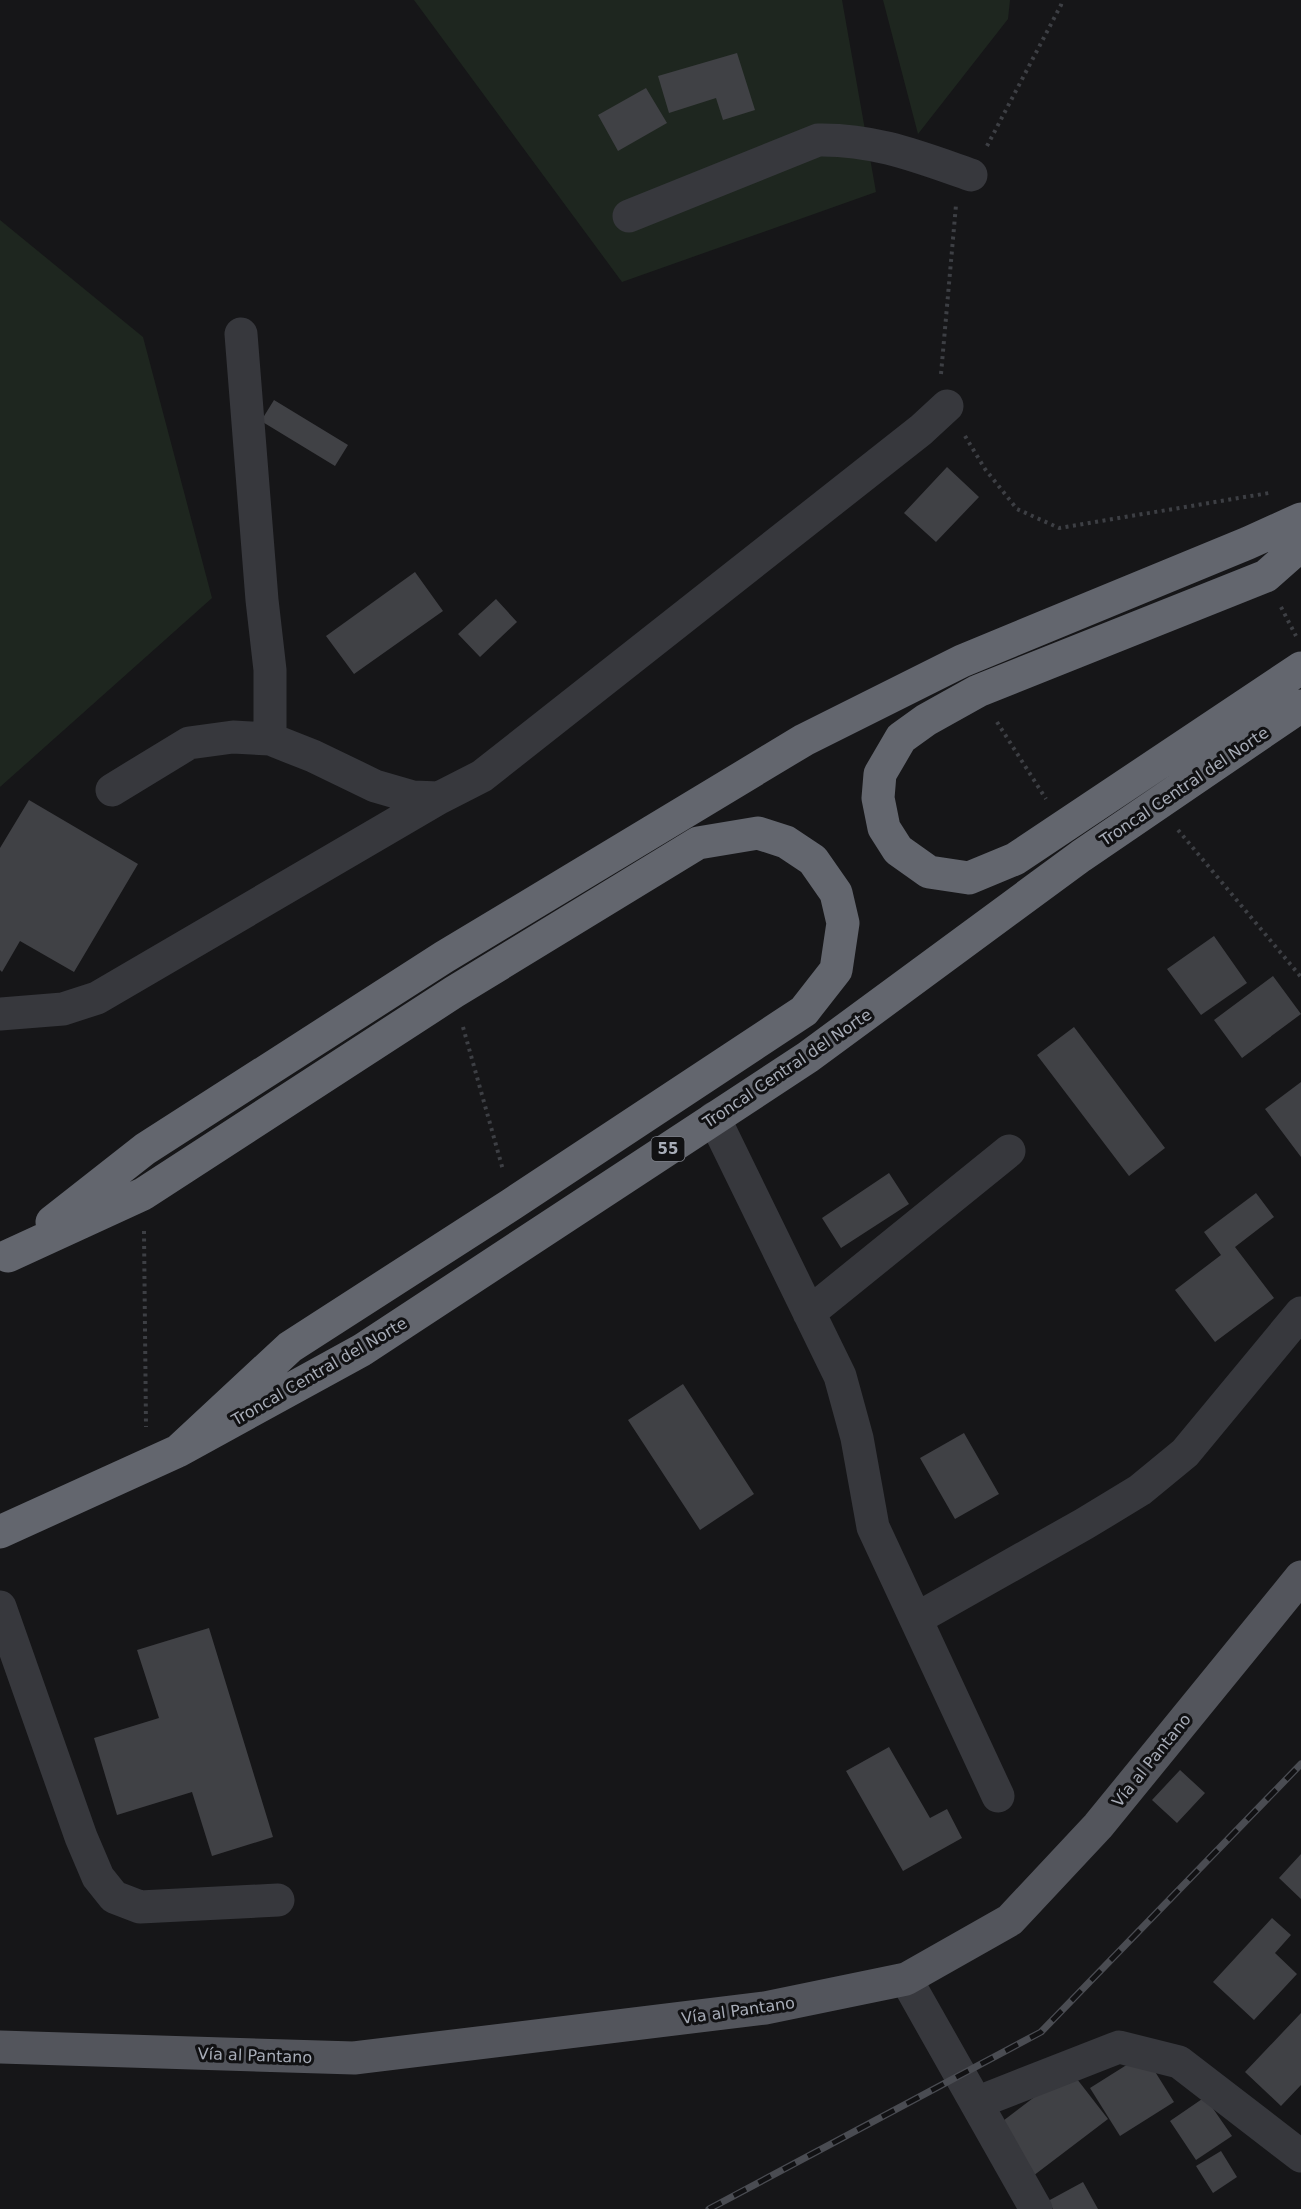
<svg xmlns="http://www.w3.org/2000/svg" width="1301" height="2209" font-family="'DejaVu Sans',sans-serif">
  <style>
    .green { fill: #1e261f }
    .building { fill: #404145 }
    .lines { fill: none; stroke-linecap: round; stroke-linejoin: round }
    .path { stroke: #3d3f44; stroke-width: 4; stroke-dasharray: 3 4.5; stroke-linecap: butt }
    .minor { stroke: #37383d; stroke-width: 33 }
    .major { stroke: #53555c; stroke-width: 33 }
    .highway { stroke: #63666e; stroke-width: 33 }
    .rail-casing { stroke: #4a4c52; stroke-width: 7 }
    .rail { stroke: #111113; stroke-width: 4.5; stroke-dasharray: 14; stroke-linecap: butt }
    .labels { text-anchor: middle; stroke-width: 6; stroke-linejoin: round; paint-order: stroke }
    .shield { fill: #111113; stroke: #7b7e86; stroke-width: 1.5 }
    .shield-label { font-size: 15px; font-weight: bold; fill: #a8adb8 }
    .street-label { font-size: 16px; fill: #a8adb8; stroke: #111113 }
  </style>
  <rect width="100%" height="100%" fill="#161618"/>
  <path class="green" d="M414 0H842L876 192 622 282Z
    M883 0H1010L1008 19 918 134Z
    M0 220 143 337 212 598 0 787Z"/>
  <path class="building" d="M737 53 755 110 723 120 716 98 669 113 658 76Z
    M646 88 667 123 618 151 598 115Z
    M274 400 348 445 335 466 261 421Z
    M947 467 979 497 936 542 904 513Z
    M415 572 443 611 354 674 326 636Z
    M496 599 517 622 480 657 458 634Z
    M29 800 138 864 74 972 20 941 2 972 0 970V848Z
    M1214 936 1247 983 1201 1015 1167 969Z
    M1273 976 1301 1014 1242 1058 1214 1020Z
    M1074 1027 1165 1148 1129 1176 1037 1055Z
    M1301 1082V1157L1265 1109Z
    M889 1173 909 1204 841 1248 822 1218Z
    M1256 1193 1274 1217 1235 1247 1274 1298 1215 1342 1175 1290 1221 1255 1204 1232Z
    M683 1384 754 1494 700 1530 628 1420Z
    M964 1433 999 1494 955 1519 920 1458Z
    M209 1628 273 1837 212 1856 192 1792 117 1815 94 1738 159 1718 137 1650Z
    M889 1747 930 1818 947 1809 962 1838 903 1871 846 1771Z
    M1180 1770 1205 1793 1177 1823 1152 1800Z
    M1301 1854V1899L1279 1878Z
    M1272 1918 1291 1935 1275 1953 1297 1974 1254 2020 1213 1982Z
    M1301 2013V2085L1281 2106 1245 2072Z
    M1144 2054 1174 2102 1120 2136 1090 2088Z
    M1070 2070 1108 2119 1033 2176 995 2127Z
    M1205 2097 1232 2136 1196 2160 1170 2121Z
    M1221 2151 1237 2177 1213 2193 1196 2166Z
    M1083 2182 1098 2209H1053L1048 2201Z"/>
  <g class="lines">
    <path class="path" d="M987 146 1061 5 1062 0
      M941 374 956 205
      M965 436 985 469 1017 509 1059 528 1269 493
      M1281 607 1296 636
      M997 722 1046 799
      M1178 830 1301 977
      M463 1027 503 1170
      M144 1231 146 1427"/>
    <path class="minor" d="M629 216 818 140C875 139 919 157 971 175
      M241 334 262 600 270 670V739
      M112 790 189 743 233 737 270 739 313 756 375 786 413 797 439 798 482 776 921 430 947 406
      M0 1014 63 1009 97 998 439 798
      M714 1118 840 1376 857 1438 873 1527 998 1796
      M809 1313 1009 1151
      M0 1607 81 1837 98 1877 114 1897 140 1907 278 1900
      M916 1619 1084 1524 1140 1490 1185 1453 1301 1313
      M906 1979 1036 2209
      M976 2103 1119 2047 1179 2062 1301 2156"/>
    <path class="major" d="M0 2047 354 2058 765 2008 906 1979 1010 1920 1098 1826 1301 1577"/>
    <path class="highway" d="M1301 545 1266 576 978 691 926 720 901 738 880 774 878 798 884 828 898 850 929 872 969 878 1015 859 1301 668
      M52 1222 145 1149 444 957 804 740 962 661 1248 543 1301 519
      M8 1256 143 1194 454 992 698 843 758 833 786 842 813 860 836 893 843 923 836 970 804 1011 512 1204 290 1347 178 1451
      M0 1532 178 1451 362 1350 808 1057 1081 856 1301 706"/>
    <defs>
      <path id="rail" d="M709 2209 1041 2032 1301 1764"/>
    </defs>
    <use href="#rail" class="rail-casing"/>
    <use href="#rail" class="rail"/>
  </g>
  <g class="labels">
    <rect class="shield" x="651.5" y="1137" width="33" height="24" rx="4.5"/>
    <g class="shield-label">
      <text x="668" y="1154">55</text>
    </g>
    <g class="street-label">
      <text transform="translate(1184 786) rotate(-34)" y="6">Troncal Central del Norte</text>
      <text transform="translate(787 1068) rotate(-34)" y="6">Troncal Central del Norte</text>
      <text transform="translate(319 1371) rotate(-30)" y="6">Troncal Central del Norte</text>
      <text transform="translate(1151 1760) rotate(-51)" y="6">Vía al Pantano</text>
      <text transform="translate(738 2010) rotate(-8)" y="6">Vía al Pantano</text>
      <text transform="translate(255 2055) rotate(2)" y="6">Vía al Pantano</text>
    </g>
  </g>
</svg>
